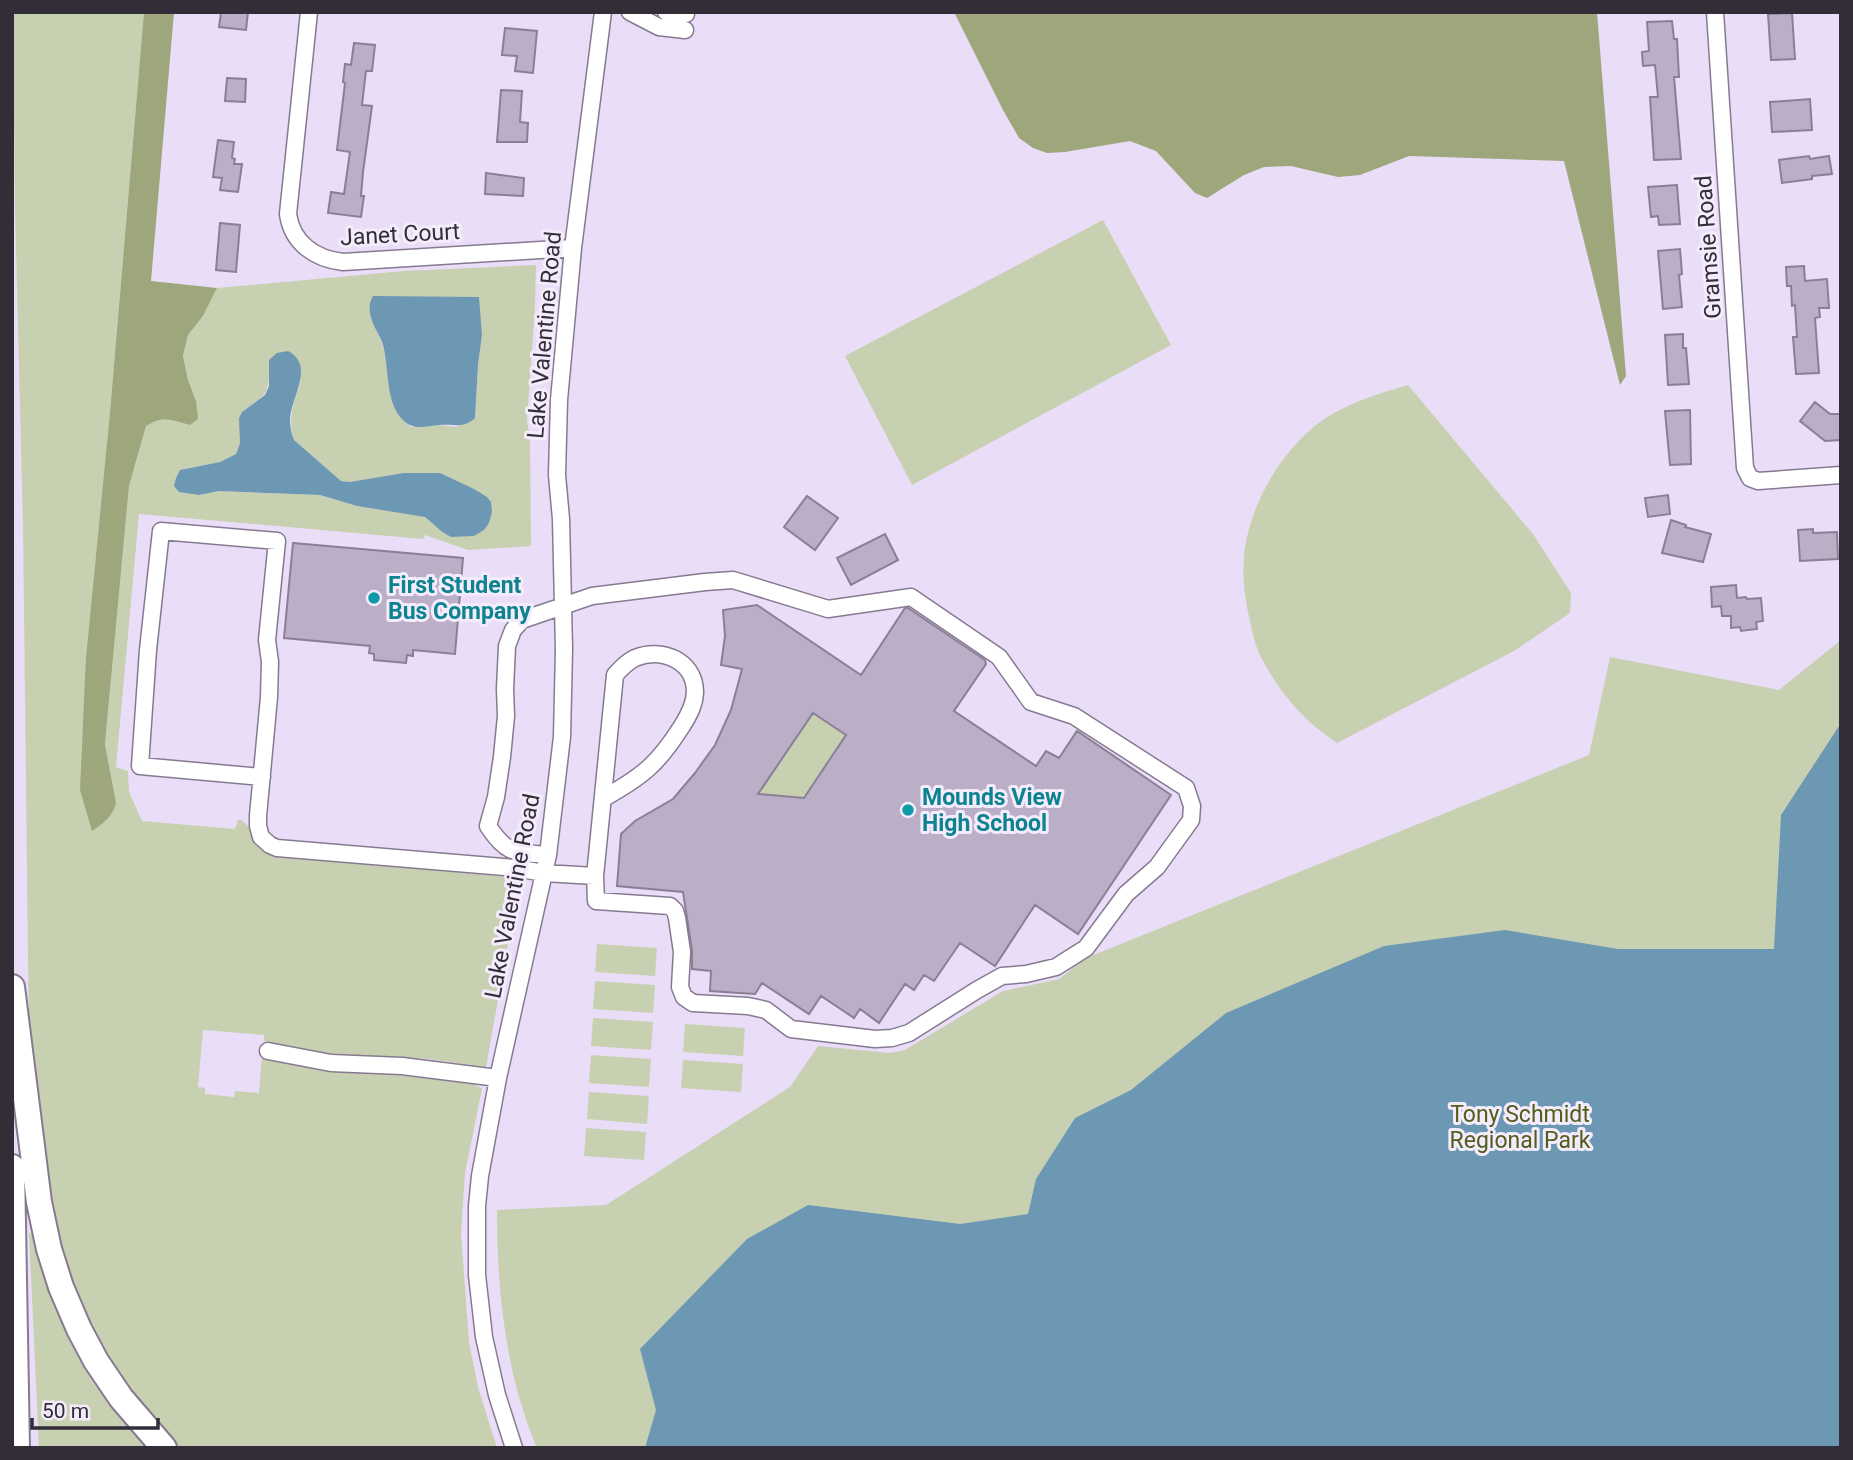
<svg xmlns="http://www.w3.org/2000/svg" width="1853" height="1460" font-family="Roboto,sans-serif">
  <style>
    .green { fill: #c8d0b2; fill-rule: evenodd }
    .forest { fill: #9da77b }
    .water { fill: #6d98b4 }
    .building { fill: #bbaec7; stroke: #8b7f96; stroke-width: 2; fill-rule: evenodd }
    .lines { fill: none; stroke-linecap: round; stroke-linejoin: round }
    .minor-casing { stroke: #867a91; stroke-width: 19 }
    .highway-casing { stroke: #867a91; stroke-width: 28 }
    .minor { stroke: #fff; stroke-width: 16 }
    .highway { stroke: #fff; stroke-width: 24 }
    .culture-dot { fill: #0f9aa8; stroke: #f4ecfc; stroke-width: 2.5 }
    .labels { text-anchor: middle; stroke-width: 6; stroke-linejoin: round; paint-order: stroke }
    .street-label { font-size: 23px; fill: #322d37; stroke: #f4ecfc }
    .culture-label { font-size: 23px; font-weight: bold; fill: #0d838f; stroke: #f4ecfc; text-anchor: start }
    .park-label { font-size: 23px; fill: #525e1a; stroke: #f4ecfc }
  </style>
  <rect width="100%" height="100%" fill="#eaddf7"/>
  <path class="green" d="M13 12H144L110 412 86 657 116 803 105 744 129 486 146 426C163 415 171 420 190 425L196 401 188 380 183 356 188 335 203 316 217 288 404 271 536 265 535 306 527 420 530 439 531 546 468 550 425 535 423 539 139 514 116 767 128 771 129 792 142 821 235 829 238 820H241C260 832 245 847 274 856L510 877 516 879 519 883 486 1067 429 1059 314 1053 264 1041V1035L203 1030 198 1087 205 1088V1094L234 1097 235 1091 259 1093 262 1057 294 1064 453 1077 465 1079 482 1089 465 1173 461 1233 469 1342 478 1387 497 1448H170L121 1391 50 1236 29 1043 23 526 15 208ZM371 318 482 335 478 365 475 418 456 427 439 425 411 427C389 409 390 386 386 360 384 345 377 332 371 318ZM269 373 301 381C294 401 287 419 294 440L341 481 349 482 474 536 441 531 425 517 419 515 357 506 320 495 219 491 199 495 180 470 220 462 236 454 240 443 242 412C260 398 269 398 269 373Z
    M1103 220 1171 345 912 485 845 356Z
    M1408 385 1533 534 1571 593 1570 613 1514 651 1337 743C1305 722 1281 695 1263 661 1256 649 1253 635 1250 621 1244 596 1241 567 1246 542 1255 496 1283 450 1320 422 1347 403 1377 394 1408 385Z
    M1841 640V1448H537C505 1373 497 1291 497 1210L606 1205 790 1087 818 1046 890 1053 905 1050 1003 991 1059 979 1086 958 1589 755 1610 657 1779 690Z
    M813 713 846 735 804 798 758 794Z
    M597 944 657 948 655 976 595 972Z
    M595 981 655 985 653 1013 593 1009Z
    M593 1018 653 1022 651 1050 591 1046Z
    M685 1024 745 1028 743 1056 683 1052Z
    M591 1055 651 1059 649 1087 589 1083Z
    M683 1060 743 1064 741 1092 681 1088Z
    M589 1092 649 1096 647 1124 587 1119Z
    M586 1128 646 1132 644 1160 584 1156Z
    M29 1233H33L42 1268 52 1293 148 1448H39Z"/>
  <path class="forest" d="M144 12H174L151 281 217 288 203 316 188 335 183 356 188 380 196 401 198 419 190 425C171 420 163 415 146 426L129 486 105 744 116 803C112 817 104 823 92 831L80 790 86 657 110 412Z
    M954 12H1597L1626 376 1620 385 1564 161 1409 156 1360 175 1338 177 1291 166 1264 167 1244 175 1207 198 1195 193 1156 151 1130 141 1065 152 1047 153 1033 148 1019 138 1003 110Z"/>
  <path class="water" d="M373 296 479 297 482 335 478 365 475 418C463 429 454 424 439 425 426 426 414 431 403 420 384 401 390 366 382 342 378 332 371 323 370 312 369 305 370 302 373 296Z
    M288 351C315 365 292 396 290 418 290 426 291 433 294 440L341 481 350 482 404 473H440L474 489 487 497 491 502 492 512 489 523 484 530 474 536 451 537 441 531 425 517 357 506 320 495 219 491 199 495 179 492 174 486 176 478 180 470 220 462 236 454 240 443 239 418 242 412 265 395 269 386V360L277 353Z
    M1841 723V1448H645L656 1410 640 1349 747 1239 808 1205 960 1224 1028 1214 1036 1179 1075 1118 1131 1090 1226 1013 1384 946 1505 930 1618 949H1774L1781 815Z"/>
  <path class="building" d="M221 12H248L246 30 219 27Z
    M1792 13 1795 59 1771 60 1768 14Z
    M1672 21 1674 39H1677L1679 77H1674L1681 159 1654 160 1650 97H1658L1655 65 1643 66 1642 52 1649 51 1647 22Z
    M505 28 537 31 533 73 515 71 517 56 502 55Z
    M354 43 375 45 372 71H366L362 105 372 106 363 172 361 196H364L361 217 328 213 331 192 344 194 350 152 337 150 345 83 343 82 345 64 351 65Z
    M227 78 246 79 245 102 225 101Z
    M501 90 522 91 520 122 528 123 527 142H497Z
    M1810 99 1812 130 1772 132 1770 102Z
    M218 140 234 142 232 158 235 159 234 164H242L238 192 220 190 222 178 213 177Z
    M1809 156 1810 159 1829 156 1832 174 1812 176V179L1782 183 1779 160Z
    M486 173 524 178 523 196 485 194Z
    M1677 185 1680 224 1659 225 1658 216 1651 217 1648 187Z
    M220 223 240 225 236 272 216 270Z
    M1680 249 1682 274 1679 275 1682 307 1663 309 1658 251Z
    M1804 266 1805 281 1827 279 1829 308H1819L1820 317 1815 318 1819 373 1796 374 1793 337H1797L1795 305 1792 306 1791 286H1787L1786 267Z
    M1683 334V348H1686L1689 384 1668 385 1665 335Z
    M1815 402 1830 414H1841V440L1825 441 1800 421Z
    M1690 410 1691 464 1670 465 1665 411Z
    M1668 495 1670 514 1648 517 1645 498Z
    M807 496 838 518 815 550 784 527Z
    M1671 520 1686 525 1685 527 1711 534 1703 562 1662 553Z
    M1813 529V533L1837 532 1838 559 1800 561 1798 530Z
    M885 534 898 560 851 585 837 558Z
    M293 543 463 558 455 654 413 650V656L407 655 406 663 374 660V654L369 653 370 646 284 638Z
    M1736 585 1737 598 1746 597 1747 599 1761 598 1763 621 1756 622 1757 629 1741 631 1740 627 1731 628V616H1722L1721 606 1712 607 1711 587Z
    M757 605 861 675 905 608H908L985 660 986 664 954 711 1036 766 1046 751 1059 758 1077 731 1171 795 1078 934 1035 905 995 966 960 943 934 981 924 975 914 990 905 984 879 1023 860 1009 854 1018 821 996 809 1014 762 983 755 994 710 991 711 971 692 969V950L683 892 617 886 621 834 635 821 673 799 695 773 715 745 731 710 742 669 721 665 725 636 723 610ZM813 713 846 735 804 798 758 794Z"/>
  <g class="lines">
    <defs>
      <path id="minor" d="M309 12 288 214C292 243 315 259 343 262L573 248
        M630 12 659 27 685 30
        M666 12 686 14
        M1715 12 1745 468 1750 478 1758 481 1841 475
        M262 777 140 766 148 650 161 531 277 541 267 640 270 662 269 697 258 816V826L261 837 270 845 277 848 515 868 544 873 595 876 615 675C621 668 627 662 635 658 661 647 694 660 695 691 695 704 689 715 682 726 658 764 643 776 604 798
        M548 855C515 852 507 855 488 826L496 797 502 757 506 716 505 689 507 646 513 630 522 620 592 596 705 582 733 580 828 609 911 597 999 657 1031 702 1074 716 1186 788 1192 806 1191 820 1157 867 1126 894 1086 948 1056 967 1026 974 1002 976 977 990 909 1033 892 1038 875 1039 791 1029 766 1010 748 1006 693 1003 684 997 680 987 682 952 677 918 675 911 670 906 596 901 595 876
        M268 1051 331 1063 402 1066 498 1078
        M514 1448 497 1395 484 1337 477 1275V1206L480 1176 498 1078 548 855 562 737 564 649 561 519 557 475 559 400 573 248 603 12"/>
      <path id="highway" d="M12 987 39 1202 49 1249 61 1287 79 1329 96 1361 121 1398 164 1448
        M12 1167 17 1448"/>
    </defs>
    <use href="#minor" class="minor-casing"/>
    <use href="#highway" class="highway-casing"/>
    <use href="#minor" class="minor"/>
    <use href="#highway" class="highway"/>
  </g>
  <g class="culture-dot">
    <circle cx="374" cy="598" r="7"/>
    <circle cx="908" cy="810" r="7"/>
  </g>
  <g class="labels">
    <g class="street-label">
      <text transform="translate(400 234) rotate(-3)" y="8">Janet Court</text>
      <text transform="translate(1708 247) rotate(-94)" y="8">Gramsie Road</text>
      <text transform="translate(544 335) rotate(-85)" y="8">Lake Valentine Road</text>
      <text transform="translate(512 896) rotate(-79)" y="8">Lake Valentine Road</text>
    </g>
    <g class="culture-label">
      <text x="388" y="593">First Student<tspan x="388" dy="26">Bus Company</tspan></text>
      <text x="922" y="805">Mounds View<tspan x="922" dy="26">High School</tspan></text>
    </g>
    <g class="park-label">
      <text x="1520" y="1122">Tony Schmidt<tspan x="1520" dy="26">Regional Park</tspan></text>
    </g>
  </g>
  <rect width="1853" height="1460" fill="none" stroke="#322d37" stroke-width="28"/>
  <path d="M32 1418v10h126v-10" fill="none" stroke="#322d37" stroke-width="3.5"/>
  <text x="42" y="1418" font-size="21" fill="#322d37" stroke="#f4ecfc" stroke-width="5" paint-order="stroke">50 m</text>
</svg>
